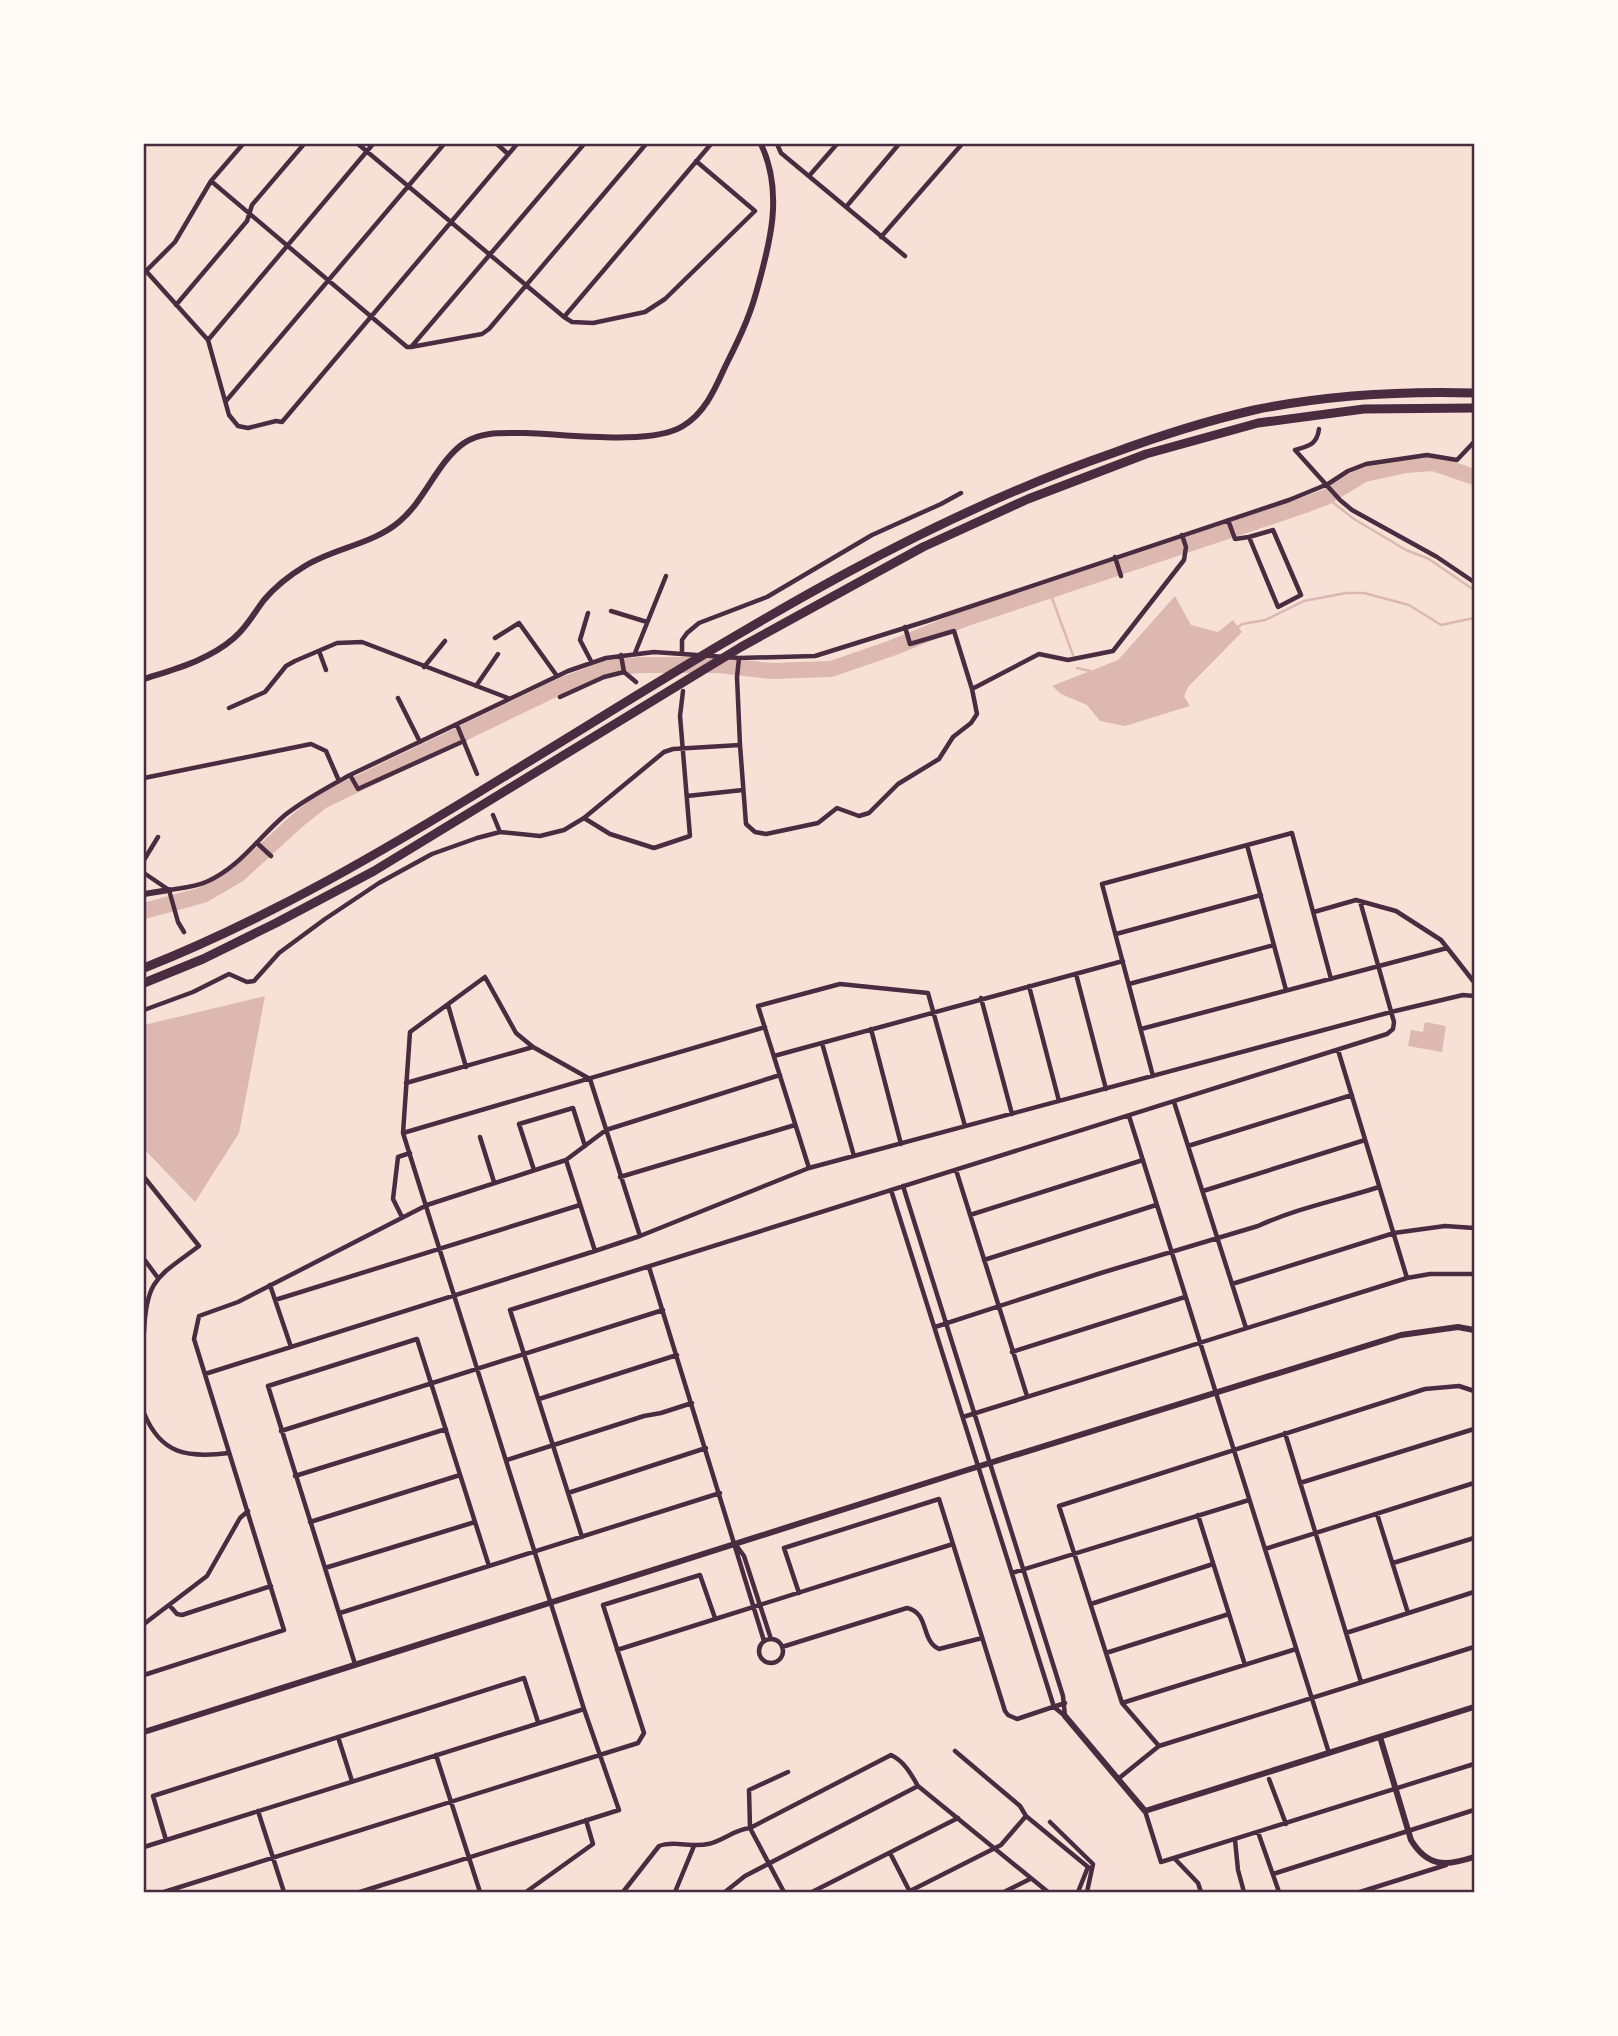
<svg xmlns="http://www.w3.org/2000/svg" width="1618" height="2036" font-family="'Work Sans',sans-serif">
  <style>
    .water { fill: #dcb8b0 }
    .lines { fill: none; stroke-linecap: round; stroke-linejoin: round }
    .stream { stroke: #dcb8b0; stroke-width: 2.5 }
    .river { stroke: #dcb8b0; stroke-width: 16 }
    .minor { stroke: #4a2c40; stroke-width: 4.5 }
    .tertiary { stroke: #4a2c40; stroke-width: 6 }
    .motorway { stroke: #4a2c40; stroke-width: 9 }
    .neatline { fill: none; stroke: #4a2c40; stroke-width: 2.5 }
  </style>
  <rect width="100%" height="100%" fill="#f7e1d7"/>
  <path class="water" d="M1175 596 1191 625 1218 632 1233 620 1242 632 1188 687 1184 696 1190 706 1125 726 1100 721 1087 705 1061 694 1052 686 1118 660Z
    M265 996 239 1133 195 1202 144 1149V1025Z
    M1425 1022 1446 1026 1442 1052 1408 1046 1411 1030 1423 1032Z"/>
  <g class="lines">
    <path class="stream" d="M1326 497 1354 519 1406 550 1429 559 1474 590
      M1049 590 1073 655
      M1237 628 1242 624 1265 620 1304 601 1346 593H1364L1409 605 1441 625 1474 618
      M1077 668 1090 671"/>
    <path class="river" d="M144 911 203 895 239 874 298 820 322 801 563 685 609 668 640 665H719L771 671 831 669 892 648 964 619 1305 505 1326 497 1364 474 1406 465 1433 463 1474 477"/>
    <path class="minor" d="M243 144 211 181 175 242 146 271 208 340 229 415 238 426 248 428 276 421 282 422 517 144
      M358 144 564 317 711 144
      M497 144 508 154
      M777 144 781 153 905 256
      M809 176 837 144
      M211 181 407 347H411L482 334 489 329 646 144
      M846 207 899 144
      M881 237 962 144
      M176 305 247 221 252 205 304 144
      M564 317 572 322 593 323 645 312 665 299 755 211 696 161
      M208 340 373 144
      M412 346 584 144
      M226 401 444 144
      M1319 429C1317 445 1308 446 1295 450L1340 500 1352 510 1437 557 1474 582
      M1228 520 1235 539 1249 537 1278 607 1301 595 1273 530 1249 537
      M1115 557 1121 576
      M611 611 647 622
      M588 613 580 640 592 663
      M905 627 910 644 954 631 972 689
      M495 638 519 623 557 676
      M319 651 326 670
      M635 653 666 576
      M682 653V640L687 633 699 623 767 597 872 535 941 504 961 493
      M621 655 624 672
      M424 667 445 641
      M624 672 636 682
      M476 686 498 654
      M560 697 604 677 624 672
      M398 698 420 742
      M229 708 265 692 286 666 295 661 337 643 362 642 508 698
      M457 725 477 774
      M740 745 746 824 755 832 766 834 818 823 837 808 859 816 869 813 898 784 939 759 953 737 971 723 977 714 972 689 1039 654 1068 660 1113 651 1184 560 1186 547 1182 535
      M350 775 358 789 464 741
      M144 778 311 744 326 751 339 781
      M687 796 743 790
      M493 815 500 832
      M584 818 610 834 654 848 690 836 680 716 683 691
      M257 843 271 856
      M1247 845 1286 990
      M144 860 158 837
      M144 873 169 890 178 922 184 932
      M169 890C181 888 195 887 206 882 239 868 258 838 285 815 305 799 328 787 350 775L568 671 606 658 654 652 739 658 815 656 927 621 1289 500 1328 484 1348 471 1366 464 1427 455 1457 460 1474 442
      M1314 912 1356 900 1396 911 1441 940 1474 982
      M1116 934 1261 895
      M1076 974 1106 1089
      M1129 984 1274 945
      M1029 986 1059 1101
      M981 998 1012 1114
      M448 1005 466 1067
      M144 1010 193 992 229 974 247 982 254 981 279 953 325 919 379 883 432 854 477 838 500 832 540 836 564 830 584 818 664 752 673 749 740 745 737 677 739 658
      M871 1029 901 1144
      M1141 1029 1447 948
      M822 1043 854 1156
      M1338 1050 1407 1278
      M774 1056 1123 961
      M1153 1076 1102 884 1292 833 1331 979
      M406 1083 533 1047
      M1174 1102 1246 1328
      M1129 1116 1329 1753
      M403 1133 765 1027
      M480 1137 494 1182
      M1188 1146 1352 1095
      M566 1160 595 1251
      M809 1168 758 1006 840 984 928 993 965 1126
      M534 1170 519 1124 573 1108 585 1146
      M956 1170 1027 1396
      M144 1177 199 1246C158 1277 146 1278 144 1333
      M620 1177 795 1125
      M903 1186 1063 1696 1065 1716
      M891 1190 1054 1707 1065 1716
      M1203 1191 1365 1140
      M970 1215 1143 1160
      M402 1217 393 1199 398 1157 410 1153
      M144 1259 158 1278
      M984 1260 1156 1205
      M649 1267 764 1641
      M1232 1284 1394 1233 1445 1226 1474 1228
      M270 1285 291 1347
      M275 1300 580 1205
      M935 1327 1101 1273 1258 1226C1297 1208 1339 1200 1379 1187
      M1012 1352 1185 1297
      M205 1374 595 1251 640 1236 809 1168 1391 1012 1463 995 1474 996
      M1474 1391 1459 1386 1425 1389 1059 1506 1122 1703 1159 1746 1474 1647
      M539 1399 677 1355
      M144 1413C161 1455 188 1458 229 1453
      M963 1417 1407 1278 1430 1274H1474
      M281 1431 663 1310
      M1285 1433 1361 1682
      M507 1460 644 1416 661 1413 692 1403
      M295 1476 446 1429
      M1300 1483 1474 1429
      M568 1493 706 1448
      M1377 1514 1408 1613
      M1198 1515 1245 1665
      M310 1522 460 1475
      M582 1537 510 1310 1387 1034 1393 1029 1394 1022 1360 901
      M736 1545 744 1556 771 1639
      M1265 1549 1474 1483
      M1393 1563 1474 1538
      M325 1568 475 1522
      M1012 1573 1249 1500
      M799 1593 784 1548 939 1499 1005 1711 1008 1715 1017 1719 1065 1703
      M1091 1604 1213 1564
      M170 1606 177 1614 182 1615 271 1586
      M340 1613 720 1493
      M144 1624 207 1576 240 1518 248 1511
      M1346 1633 1474 1592
      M759 1651a12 12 0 1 1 24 0a12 12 0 1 1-24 0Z
      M782 1647 907 1608C930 1613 920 1640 939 1649L982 1638
      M617 1650 953 1544
      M1106 1653 1229 1614
      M355 1664 268 1386 417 1339 489 1566
      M144 1675 284 1630 194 1339 199 1316 238 1302 427 1205 566 1160 606 1130 780 1075
      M1122 1703 1296 1649
      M338 1737 352 1781
      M955 1751 1020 1806 1026 1816 1088 1867 1078 1892
      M436 1755 480 1892
      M1118 1779 1159 1746
      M1269 1779 1286 1824
      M258 1811 284 1892
      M1145 1811 1161 1862 1474 1764
      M1050 1822 1093 1864 1087 1892
      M1258 1832 1279 1892
      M166 1840 153 1796 524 1678 538 1722
      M1235 1840 1238 1870 1244 1892
      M144 1847 584 1709
      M890 1853 910 1892
      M1175 1859 1198 1883 1201 1892
      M1273 1874 1474 1810
      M164 1892 638 1743 644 1733 603 1605 700 1575 715 1618
      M360 1892 619 1810 584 1709 403 1133 410 1032 485 977 516 1033 533 1047 590 1079 640 1236
      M526 1892 593 1844 586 1820
      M623 1892 659 1846C674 1840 692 1848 708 1844 723 1841 735 1829 750 1828L749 1790 788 1772
      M675 1892 694 1846
      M725 1892 745 1876 918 1786
      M784 1892 750 1828 891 1755C904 1761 911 1774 918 1786L1048 1892
      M812 1892 958 1818
      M908 1892 1001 1845 1026 1816
      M1004 1892 1030 1879
      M1360 1892 1446 1865"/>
    <path class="tertiary" d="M144 679C175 669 209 660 234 638 247 627 254 613 264 600 275 587 290 575 305 566 334 548 374 544 400 521 425 500 438 461 464 443 482 431 504 433 525 433 565 434 651 446 683 426 705 413 715 389 725 367 737 343 749 319 756 293 770 244 784 193 761 144
      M144 894 169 890
      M1065 1716 1145 1811 1474 1707
      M144 1732 964 1471 1401 1335 1458 1327 1474 1330
      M1380 1737 1411 1840C1428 1868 1447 1866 1474 1857"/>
    <path class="motorway" d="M144 968C270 918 387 849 502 778 700 658 893 529 1113 453 1159 436 1206 421 1254 410 1327 395 1401 391 1474 393
      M144 983 203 959 276 923 374 871 741 647 923 547 1028 499 1146 454 1258 423 1364 409 1474 408"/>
  </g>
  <rect width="1618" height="2036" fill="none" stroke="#fffaf5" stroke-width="290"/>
  <rect x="145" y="145" width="1328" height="1746" class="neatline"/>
</svg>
